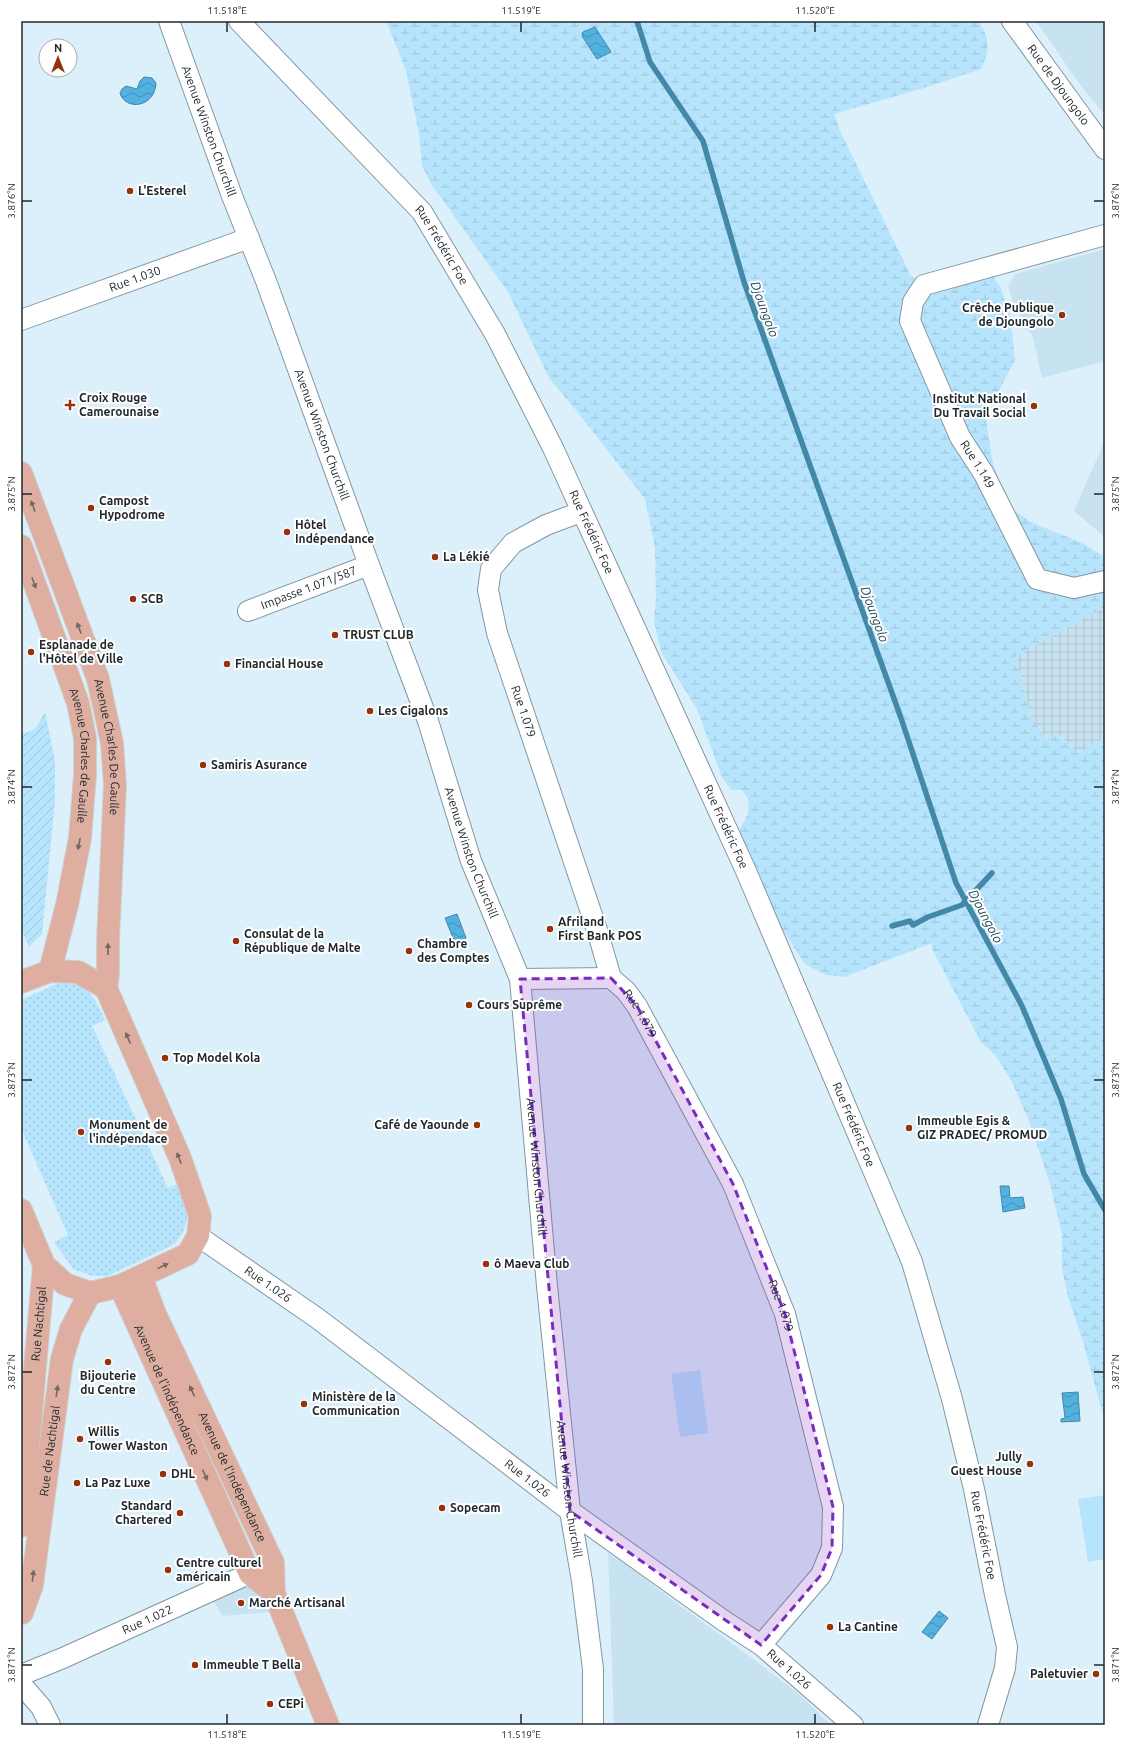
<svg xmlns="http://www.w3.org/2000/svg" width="1126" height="1746" font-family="Ubuntu,sans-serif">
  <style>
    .built { fill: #c7e2f1 }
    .industrial { fill: url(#industrial-grid) }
    .grass { fill: #b6e4fd }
    .wetland { fill: url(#wetland-marsh) }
    .park { fill: url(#park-dots) }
    .garden { fill: url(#garden-furrows) }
    .water { fill: url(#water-waves); stroke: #4388a9 }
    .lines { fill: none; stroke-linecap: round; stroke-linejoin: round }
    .stream { stroke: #4388a9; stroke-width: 5.5 }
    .minor-casing { stroke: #8396a0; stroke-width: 22 }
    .major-casing { stroke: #ced0d1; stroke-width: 24 }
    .minor { stroke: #fff; stroke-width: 20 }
    .major { stroke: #deafa1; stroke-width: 22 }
    .oneway { fill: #766561 }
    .marked { fill: #7b2cbf; fill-opacity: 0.2; stroke: #7b2cbf; stroke-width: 3; stroke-dasharray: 8 5; stroke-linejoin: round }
    .ticks { fill: none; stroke: #21292d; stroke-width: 1.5 }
    .poi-dot { fill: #98310d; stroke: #fff; stroke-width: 1.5 }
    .labels { text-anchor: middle; stroke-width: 4; stroke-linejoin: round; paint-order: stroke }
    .street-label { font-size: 12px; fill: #21292d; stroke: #fff }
    .poi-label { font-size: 12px; font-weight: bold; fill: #21292d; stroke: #fff; text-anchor: start }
    .water-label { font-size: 13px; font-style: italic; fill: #224a5e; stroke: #fff }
    .neatline { fill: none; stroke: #21292d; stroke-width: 1.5 }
    .ticks-label { font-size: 10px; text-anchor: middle; fill: #21292d }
  </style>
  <defs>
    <pattern id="industrial-grid" width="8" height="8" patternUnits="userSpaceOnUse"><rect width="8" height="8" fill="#c7e2f1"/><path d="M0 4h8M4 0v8" fill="none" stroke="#abc2cf"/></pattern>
    <pattern id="wetland-marsh" width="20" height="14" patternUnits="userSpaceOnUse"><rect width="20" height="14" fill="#b6e4fd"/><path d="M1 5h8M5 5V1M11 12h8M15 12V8" fill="none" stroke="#9cc4d9"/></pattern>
    <pattern id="park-dots" width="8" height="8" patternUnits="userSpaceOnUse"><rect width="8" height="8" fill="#b6e4fd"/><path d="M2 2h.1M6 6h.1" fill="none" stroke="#9cc4d9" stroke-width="1.8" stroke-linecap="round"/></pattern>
    <pattern id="garden-furrows" width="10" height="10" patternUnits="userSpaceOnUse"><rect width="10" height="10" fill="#b6e4fd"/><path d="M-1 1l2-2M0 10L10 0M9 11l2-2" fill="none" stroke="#9cc4d9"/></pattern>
    <pattern id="water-waves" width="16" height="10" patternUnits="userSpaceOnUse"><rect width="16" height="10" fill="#52b1de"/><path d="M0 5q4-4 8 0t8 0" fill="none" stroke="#4490b4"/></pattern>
  </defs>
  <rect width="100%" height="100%" fill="#dcf0fb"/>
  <path class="built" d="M1036 21H1105V115L1081 86Z
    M1105 249V361L1042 378 1032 334 1025 328 1023 318 1016 312 1008 286 1015 274Z
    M1105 440V537L1074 511Z
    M608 1553 638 1573 667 1596 748 1655 799 1694 831 1725H614Z
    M251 1577 272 1612 223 1616 209 1594Z"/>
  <path class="industrial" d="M1105 607V737L1079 753 1058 735 1049 741 1030 715 1016 656Z"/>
  <path class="grass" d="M700 1370 708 1433 680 1437 671 1374Z
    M1105 1495V1559L1088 1562 1078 1499Z"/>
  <path class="wetland" d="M388 21H979C990 40 990 50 981 69L927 87 834 114 841 133 911 276 916 280 993 276 1000 286 1010 316 1015 360 997 394 988 405 985 413 993 464 1006 501 1013 510 1031 522 1082 543 1105 557V607L1016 656 1030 715 1049 741 1057 735 1079 753 1105 737V1422L1082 1338 1068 1297 1062 1269V1235L1050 1184 1029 1121 1011 1080 996 1056 981 1042 932 949V943L844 977 826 975 805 964 779 924 740 839 739 830C748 817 754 803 742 790H731L722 777 697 709 661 652 654 621 656 597 655 548 645 499 580 415 549 378 508 292 432 185 422 166 419 134 406 71 387 23Z"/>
  <path class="park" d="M59 983C64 984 70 983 75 984 91 988 99 1007 105 1020L92 1026 168 1188 177 1184 186 1203 187 1220 183 1232 175 1244 108 1276H93L73 1269 54 1242 68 1235 21 1128V1000Z"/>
  <path class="garden" d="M45 712 55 761V800L42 934 29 947 21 929V735L36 728Z"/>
  <path class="water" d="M595 27 611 52 597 59 582 36 583 32Z
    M144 77 152 78 156 83C155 108 125 111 120 93L122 89 126 86 137 89 140 81Z
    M457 914 466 938 455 943 445 918Z
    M1000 1186H1009L1010 1198 1023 1197 1025 1208 1003 1212Z
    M1078 1392 1080 1421 1061 1422V1419L1065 1418 1062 1393Z
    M939 1611 948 1618 932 1639 922 1632Z"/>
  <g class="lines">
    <path class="stream" d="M637 21 650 62 703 141 744 282 901 718 956 883 1022 1006 1061 1099 1084 1174 1105 1210
      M892 926 910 921 913 925 928 917 962 905 992 873"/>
    <defs>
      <g id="minor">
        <path id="s1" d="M169 21 232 196 266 281 369 565 428 721 471 861 520 979 547 1286 570 1511 582 1581 593 1669V1725"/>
        <path id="s2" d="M239 21 422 212 495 334 553 448 746 871 912 1262 952 1399 974 1489 995 1595 1007 1647 1005 1668 988 1725"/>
        <path id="s3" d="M1012 21 1105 149"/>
        <path id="s4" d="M1105 235 924 285 913 302 910 321 960 437 984 474 1037 579 1074 588 1105 581"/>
        <path id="s5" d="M21 320 249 238"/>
        <path id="s6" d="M581 512 546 525 513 543 491 569 488 590 497 633 597 930 611 978 626 991 637 1006 733 1184 785 1314 833 1507 832 1548 821 1575 761 1645"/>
        <path id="s7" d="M248 611 369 565"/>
        <path d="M520 979 611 978"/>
        <path id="s8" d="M198 1236 317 1318 570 1511 724 1621 761 1645 853 1725"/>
        <path id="s9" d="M21 1675 63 1658 264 1567"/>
        <path d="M21 1684 41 1707 50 1725"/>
      </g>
      <g id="major">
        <path id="s10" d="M21 473 98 679 112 743 115 785 108 940V974L106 988"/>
        <path id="s11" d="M21 546 78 703 85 738V775L80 838 67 905 50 971"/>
        <path d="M21 982 50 971 78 972 106 988 180 1158 200 1216 198 1236 188 1254 120 1286 90 1293 65 1284 44 1265 21 1210"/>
        <path id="s12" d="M141 1277 155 1314 273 1563 274 1593 328 1725"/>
        <path id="s13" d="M120 1286 250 1574 274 1593"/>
        <path id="s14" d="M21 1526 44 1265"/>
        <path id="s15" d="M22 1613 32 1585 62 1359 71 1329 90 1293"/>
      </g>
    </defs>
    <use href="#minor" class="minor-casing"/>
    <use href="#major" class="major-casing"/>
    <use href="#minor" class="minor"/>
    <use href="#major" class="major"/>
  </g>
  <defs><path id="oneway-solid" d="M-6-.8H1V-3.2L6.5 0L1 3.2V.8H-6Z"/></defs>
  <g class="oneway">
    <use href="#oneway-solid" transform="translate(33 506) rotate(-110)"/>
    <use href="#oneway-solid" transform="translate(34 583) rotate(70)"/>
    <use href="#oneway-solid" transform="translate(79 628) rotate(-110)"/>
    <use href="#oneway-solid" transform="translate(79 844) rotate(101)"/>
    <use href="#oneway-solid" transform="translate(108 949) rotate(-90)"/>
    <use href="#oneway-solid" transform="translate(128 1038) rotate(-113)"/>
    <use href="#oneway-solid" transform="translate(179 1158) rotate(-111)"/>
    <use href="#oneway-solid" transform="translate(163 1266) rotate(-26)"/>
    <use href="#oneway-solid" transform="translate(57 1391) rotate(-81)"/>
    <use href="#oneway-solid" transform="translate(192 1391) rotate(-115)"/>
    <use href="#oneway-solid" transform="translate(205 1475) rotate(66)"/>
    <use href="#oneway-solid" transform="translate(33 1576) rotate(-83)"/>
  </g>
  <path class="marked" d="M611 978 637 1006 733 1184 785 1314 833 1507 832 1548 821 1575 761 1645 570 1511 520 979Z"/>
  <path class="ticks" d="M227 22V32M521 22V32M815 22V32M22 201H32M1094 201H1104M22 494H32M1094 494H1104M22 787H32M1094 787H1104M22 1080H32M1094 1080H1104M22 1372H32M1094 1372H1104M22 1665H32M1094 1665H1104M227 1714V1724M521 1714V1724M815 1714V1724"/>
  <g class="poi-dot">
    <circle cx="130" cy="191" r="4"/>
    <circle cx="1062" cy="315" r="4"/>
    <path d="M68 399h4v4h4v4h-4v4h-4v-4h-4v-4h4z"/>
    <circle cx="1034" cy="406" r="4"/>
    <circle cx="91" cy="508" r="4"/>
    <circle cx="287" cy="532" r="4"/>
    <circle cx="435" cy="557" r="4"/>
    <circle cx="133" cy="599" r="4"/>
    <circle cx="335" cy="635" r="4"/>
    <circle cx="31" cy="652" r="4"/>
    <circle cx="227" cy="664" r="4"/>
    <circle cx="370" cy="711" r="4"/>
    <circle cx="203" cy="765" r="4"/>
    <circle cx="550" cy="929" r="4"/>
    <circle cx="236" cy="941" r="4"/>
    <circle cx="409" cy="951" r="4"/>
    <circle cx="469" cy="1005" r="4"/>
    <circle cx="165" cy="1058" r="4"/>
    <circle cx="477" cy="1125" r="4"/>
    <circle cx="909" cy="1128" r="4"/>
    <circle cx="81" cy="1132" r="4"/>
    <circle cx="486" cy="1264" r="4"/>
    <circle cx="108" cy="1362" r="4"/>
    <circle cx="304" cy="1404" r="4"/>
    <circle cx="80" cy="1439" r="4"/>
    <circle cx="1030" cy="1464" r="4"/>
    <circle cx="163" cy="1474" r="4"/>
    <circle cx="77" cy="1483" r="4"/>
    <circle cx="442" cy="1508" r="4"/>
    <circle cx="180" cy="1513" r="4"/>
    <circle cx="168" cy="1570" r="4"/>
    <circle cx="241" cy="1603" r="4"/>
    <circle cx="830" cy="1627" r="4"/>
    <circle cx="195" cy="1665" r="4"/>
    <circle cx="1096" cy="1674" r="4"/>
    <circle cx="270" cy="1704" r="4"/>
  </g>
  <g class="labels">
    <g class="street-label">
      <text dy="4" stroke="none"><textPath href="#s3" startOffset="79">Rue de Djoungolo</textPath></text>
      <text dy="4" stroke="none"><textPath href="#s1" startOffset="117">Avenue Winston Churchill</textPath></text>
      <text dy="4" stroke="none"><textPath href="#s2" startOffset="303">Rue Frédéric Foe</textPath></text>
      <text dy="4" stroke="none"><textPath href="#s5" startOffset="121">Rue 1.030</textPath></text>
      <text dy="4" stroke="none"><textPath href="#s1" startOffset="441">Avenue Winston Churchill</textPath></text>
      <text dy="4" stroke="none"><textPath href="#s4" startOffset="386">Rue 1.149</textPath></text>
      <text dy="4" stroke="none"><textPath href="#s2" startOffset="627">Rue Frédéric Foe</textPath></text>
      <text dy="4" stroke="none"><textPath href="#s7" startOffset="65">Impasse 1.071/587</textPath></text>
      <text dy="4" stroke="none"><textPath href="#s6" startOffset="257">Rue 1.079</textPath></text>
      <text dy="4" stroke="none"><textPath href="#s10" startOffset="289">Avenue Charles De Gaulle</textPath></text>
      <text dy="4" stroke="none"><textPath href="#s11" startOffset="220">Avenue Charles de Gaulle</textPath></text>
      <text dy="4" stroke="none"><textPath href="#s2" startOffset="951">Rue Frédéric Foe</textPath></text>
      <text dy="4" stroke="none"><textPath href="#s1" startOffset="885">Avenue Winston Churchill</textPath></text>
      <text dy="4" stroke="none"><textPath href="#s6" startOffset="584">Rue 1.079</textPath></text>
      <text dy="4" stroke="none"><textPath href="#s2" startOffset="1275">Rue Frédéric Foe</textPath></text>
      <text dy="4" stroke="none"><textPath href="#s1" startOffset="1209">Avenue Winston Churchill</textPath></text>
      <text dy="4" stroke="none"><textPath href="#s8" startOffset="85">Rue 1.026</textPath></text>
      <text dy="4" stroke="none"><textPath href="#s6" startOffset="909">Rue 1.079</textPath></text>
      <text dy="4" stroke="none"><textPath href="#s14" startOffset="203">Rue Nachtigal</textPath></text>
      <text dy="4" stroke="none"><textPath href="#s13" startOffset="114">Avenue de l'indépendance</textPath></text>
      <text dy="4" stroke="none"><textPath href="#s15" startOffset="165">Rue de Nachtigal</textPath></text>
      <text dy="4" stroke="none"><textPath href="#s12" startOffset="220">Avenue de l'Indépendance</textPath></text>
      <text dy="4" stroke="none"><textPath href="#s8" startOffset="409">Rue 1.026</textPath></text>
      <text dy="4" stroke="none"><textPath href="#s1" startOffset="1533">Avenue Winston Churchill</textPath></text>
      <text dy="4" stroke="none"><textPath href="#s2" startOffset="1707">Rue Frédéric Foe</textPath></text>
      <text dy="4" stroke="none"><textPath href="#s9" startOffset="138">Rue 1.022</textPath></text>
      <text dy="4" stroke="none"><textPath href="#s8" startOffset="733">Rue 1.026</textPath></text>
    </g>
    <g class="poi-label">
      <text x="138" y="195">L'Esterel</text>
      <text x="1054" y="312" text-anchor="end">Crêche Publique<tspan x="1054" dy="14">de Djoungolo</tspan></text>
      <text x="79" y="402">Croix Rouge<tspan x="79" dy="14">Camerounaise</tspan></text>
      <text x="1026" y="403" text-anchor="end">Institut National<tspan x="1026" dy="14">Du Travail Social</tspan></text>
      <text x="99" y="505">Campost<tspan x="99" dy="14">Hypodrome</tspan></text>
      <text x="295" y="529">Hôtel<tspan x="295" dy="14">Indépendance</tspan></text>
      <text x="443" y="561">La Lékié</text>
      <text x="141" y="603">SCB</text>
      <text x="343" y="639">TRUST CLUB</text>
      <text x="39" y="649">Esplanade de<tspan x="39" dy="14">l'Hôtel de Ville</tspan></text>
      <text x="235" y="668">Financial House</text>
      <text x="378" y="715">Les Cigalons</text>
      <text x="211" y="769">Samiris Asurance</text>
      <text x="558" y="926">Afriland<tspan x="558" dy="14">First Bank POS</tspan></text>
      <text x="244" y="938">Consulat de la<tspan x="244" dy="14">République de Malte</tspan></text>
      <text x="417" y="948">Chambre<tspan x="417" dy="14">des Comptes</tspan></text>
      <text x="477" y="1009">Cours Suprême</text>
      <text x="173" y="1062">Top Model Kola</text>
      <text x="917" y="1125">Immeuble Egis &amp;<tspan x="917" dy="14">GIZ PRADEC/ PROMUD</tspan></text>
      <text x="89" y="1129">Monument de<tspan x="89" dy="14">l'indépendace</tspan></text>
      <text x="469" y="1129" text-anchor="end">Café de Yaounde</text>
      <text x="494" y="1268">ô Maeva Club</text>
      <text x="108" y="1380" text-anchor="middle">Bijouterie<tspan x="108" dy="14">du Centre</tspan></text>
      <text x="312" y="1401">Ministère de la<tspan x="312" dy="14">Communication</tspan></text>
      <text x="88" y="1436">Willis<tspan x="88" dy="14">Tower Waston</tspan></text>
      <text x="1022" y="1461" text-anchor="end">Jully<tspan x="1022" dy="14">Guest House</tspan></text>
      <text x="171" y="1478">DHL</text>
      <text x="85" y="1487">La Paz Luxe</text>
      <text x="172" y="1510" text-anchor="end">Standard<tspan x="172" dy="14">Chartered</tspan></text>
      <text x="450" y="1512">Sopecam</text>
      <text x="176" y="1567">Centre culturel<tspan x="176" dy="14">américain</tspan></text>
      <text x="249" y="1607">Marché Artisanal</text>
      <text x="838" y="1631">La Cantine</text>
      <text x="203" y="1669">Immeuble T Bella</text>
      <text x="1088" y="1678" text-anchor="end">Paletuvier</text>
      <text x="278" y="1708">CEPi</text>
    </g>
    <g class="water-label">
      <text transform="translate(765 309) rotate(70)" y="5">Djoungolo</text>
      <text transform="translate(875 614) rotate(70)" y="5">Djoungolo</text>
      <text transform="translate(986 916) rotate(62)" y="5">Djoungolo</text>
    </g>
  </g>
  <rect width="1126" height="1746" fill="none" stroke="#ffffff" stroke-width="44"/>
  <g transform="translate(58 58)"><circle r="19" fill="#ffffff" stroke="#a6a9ab"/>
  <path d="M0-3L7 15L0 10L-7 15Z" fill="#98310d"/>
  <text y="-6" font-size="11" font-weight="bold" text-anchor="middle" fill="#21292d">N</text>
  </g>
  <rect x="22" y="22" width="1082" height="1702" class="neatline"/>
  <g class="ticks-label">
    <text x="227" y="14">11.518°E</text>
    <text x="521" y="14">11.519°E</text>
    <text x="815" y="14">11.520°E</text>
    <text transform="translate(11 201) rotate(-90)" y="4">3.876°N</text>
    <text transform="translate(1115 201) rotate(-90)" y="4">3.876°N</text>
    <text transform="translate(11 494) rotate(-90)" y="4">3.875°N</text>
    <text transform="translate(1115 494) rotate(-90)" y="4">3.875°N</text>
    <text transform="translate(11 787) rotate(-90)" y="4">3.874°N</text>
    <text transform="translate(1115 787) rotate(-90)" y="4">3.874°N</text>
    <text transform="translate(11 1080) rotate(-90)" y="4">3.873°N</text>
    <text transform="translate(1115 1080) rotate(-90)" y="4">3.873°N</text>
    <text transform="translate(11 1372) rotate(-90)" y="4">3.872°N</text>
    <text transform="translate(1115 1372) rotate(-90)" y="4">3.872°N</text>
    <text transform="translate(11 1665) rotate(-90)" y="4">3.871°N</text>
    <text transform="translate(1115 1665) rotate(-90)" y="4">3.871°N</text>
    <text x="227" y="1738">11.518°E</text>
    <text x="521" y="1738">11.519°E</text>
    <text x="815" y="1738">11.520°E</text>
  </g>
</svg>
